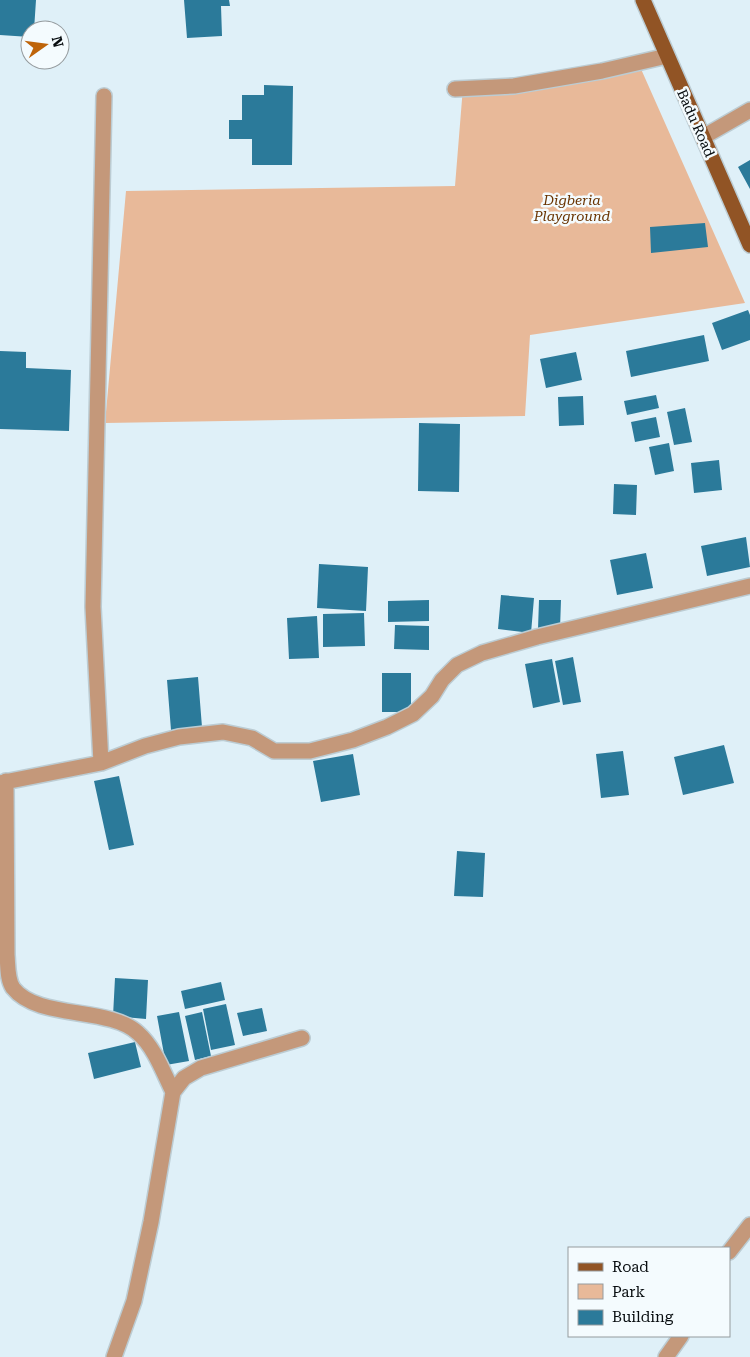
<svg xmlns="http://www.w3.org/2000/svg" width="750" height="1357" font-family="'Roboto Serif',serif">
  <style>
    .green { fill: #e8b999 }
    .building { fill: #2b7a9a }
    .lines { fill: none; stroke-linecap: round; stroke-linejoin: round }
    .minor-casing { stroke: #bcccd3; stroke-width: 18 }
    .major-casing { stroke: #bcccd3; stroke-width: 18 }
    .minor { stroke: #c4987a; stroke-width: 15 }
    .major { stroke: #915425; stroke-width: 15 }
    .labels { text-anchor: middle; stroke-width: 5; stroke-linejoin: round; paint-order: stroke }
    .street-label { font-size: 14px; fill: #070c0f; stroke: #f4fbfe }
    .park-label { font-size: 14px; font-style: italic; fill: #693300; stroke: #f4fbfe }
  </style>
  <rect width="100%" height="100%" fill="#dff0f8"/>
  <path class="green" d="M641 69 745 303 530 335 525 416 105 423 126 191 455 186 463 87Z"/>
  <path class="building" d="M0 0H36L34 30H30V37L0 35Z
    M184 0H229L230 6H221L222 36 187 38Z
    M264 85 293 86 292 165H252V139H229V120H242V95H264Z
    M750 160V189L738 167Z
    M705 223 708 247 651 253 650 227Z
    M748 310 750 315V340L722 350 712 323Z
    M704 335 709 361 631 377 626 351Z
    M0 351 26 352V368L71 370 69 431 0 429Z
    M576 352 582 380 546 388 540 359Z
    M656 395 659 408 627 415 624 401Z
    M583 396 584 425 559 426 558 397Z
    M685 408 692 442 674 445 667 412Z
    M656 417 660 437 635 442 631 422Z
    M419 423 460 424 459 492 418 491Z
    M669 443 674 471 655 475 649 447Z
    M719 460 722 490 694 493 691 463Z
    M614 484 637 485 636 515 613 514Z
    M746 537 750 567 707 576 701 546Z
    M646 553 653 588 617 595 610 560Z
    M319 564 368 567 366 611 317 608Z
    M501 595 534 598 531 633 498 629Z
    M429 600V621L388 622V601Z
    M539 600H561L560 629H538Z
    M364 613 365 646 323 647V614Z
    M317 616 319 658 289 659 287 618Z
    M395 625 429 626V650L394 649Z
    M573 657 581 702 563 705 555 661Z
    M552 659 560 702 533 708 525 664Z
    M382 673H411V712H382Z
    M198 677 202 727 171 730 167 680Z
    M724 745 734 783 683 795 674 757Z
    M623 751 629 795 601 798 596 754Z
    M353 754 360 795 321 802 313 761Z
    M119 776 134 845 109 850 94 781Z
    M457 851 485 853 483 897 454 896Z
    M115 978 148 980 146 1019 113 1016Z
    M221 982 225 1000 185 1009 181 991Z
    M226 1004 235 1045 211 1050 203 1009Z
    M262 1008 267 1031 243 1036 237 1013Z
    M179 1012 189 1061 166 1065 157 1016Z
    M202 1012 211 1056 195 1060 185 1016Z
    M135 1042 141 1067 94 1079 88 1053Z"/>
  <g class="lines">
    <defs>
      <path id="minor" d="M455 89 514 86 602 71 667 56
        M703 137 750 110
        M101 763 93 607 104 96
        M6 781 7 955C8 965 7 979 13 988 38 1020 109 1006 138 1033 155 1048 163 1072 173 1092
        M0 783 101 763 145 746 179 737 223 732 252 738 274 751H310L353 740 387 727 413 714 432 696 442 680 457 665 482 653 537 637 750 586
        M729 1252 750 1225
        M114 1357 134 1301 151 1222 173 1092 184 1078 201 1068 302 1038
        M666 1357 681 1336"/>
      <path id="major" d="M643 0 750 245"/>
    </defs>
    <use href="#minor" class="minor-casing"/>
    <use href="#major" class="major-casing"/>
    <use href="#minor" class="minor"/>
    <use href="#major" class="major"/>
  </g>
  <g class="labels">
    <g class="street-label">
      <text transform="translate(696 123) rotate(66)" y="5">Badu Road</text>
    </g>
    <g class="park-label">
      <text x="572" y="205">Digberia<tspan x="572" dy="16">Playground</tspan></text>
    </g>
  </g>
  <rect x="568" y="1247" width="162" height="90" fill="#f4fbfe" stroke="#959b9e"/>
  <rect x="578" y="1263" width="25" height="8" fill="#915425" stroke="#959b9e"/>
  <text x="612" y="1272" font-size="15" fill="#070c0f">Road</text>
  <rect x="578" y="1284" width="25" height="15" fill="#e8b999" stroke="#959b9e"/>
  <text x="612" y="1297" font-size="15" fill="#070c0f">Park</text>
  <rect x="578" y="1310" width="25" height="15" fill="#2b7a9a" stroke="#959b9e"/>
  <text x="612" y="1322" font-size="15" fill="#070c0f">Building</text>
  <g transform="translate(45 45) rotate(76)"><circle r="24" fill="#f4fbfe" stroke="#959b9e"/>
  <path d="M0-4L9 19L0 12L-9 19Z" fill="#be640a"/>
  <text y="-8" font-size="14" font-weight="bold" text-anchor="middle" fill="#070c0f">N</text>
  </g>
</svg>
